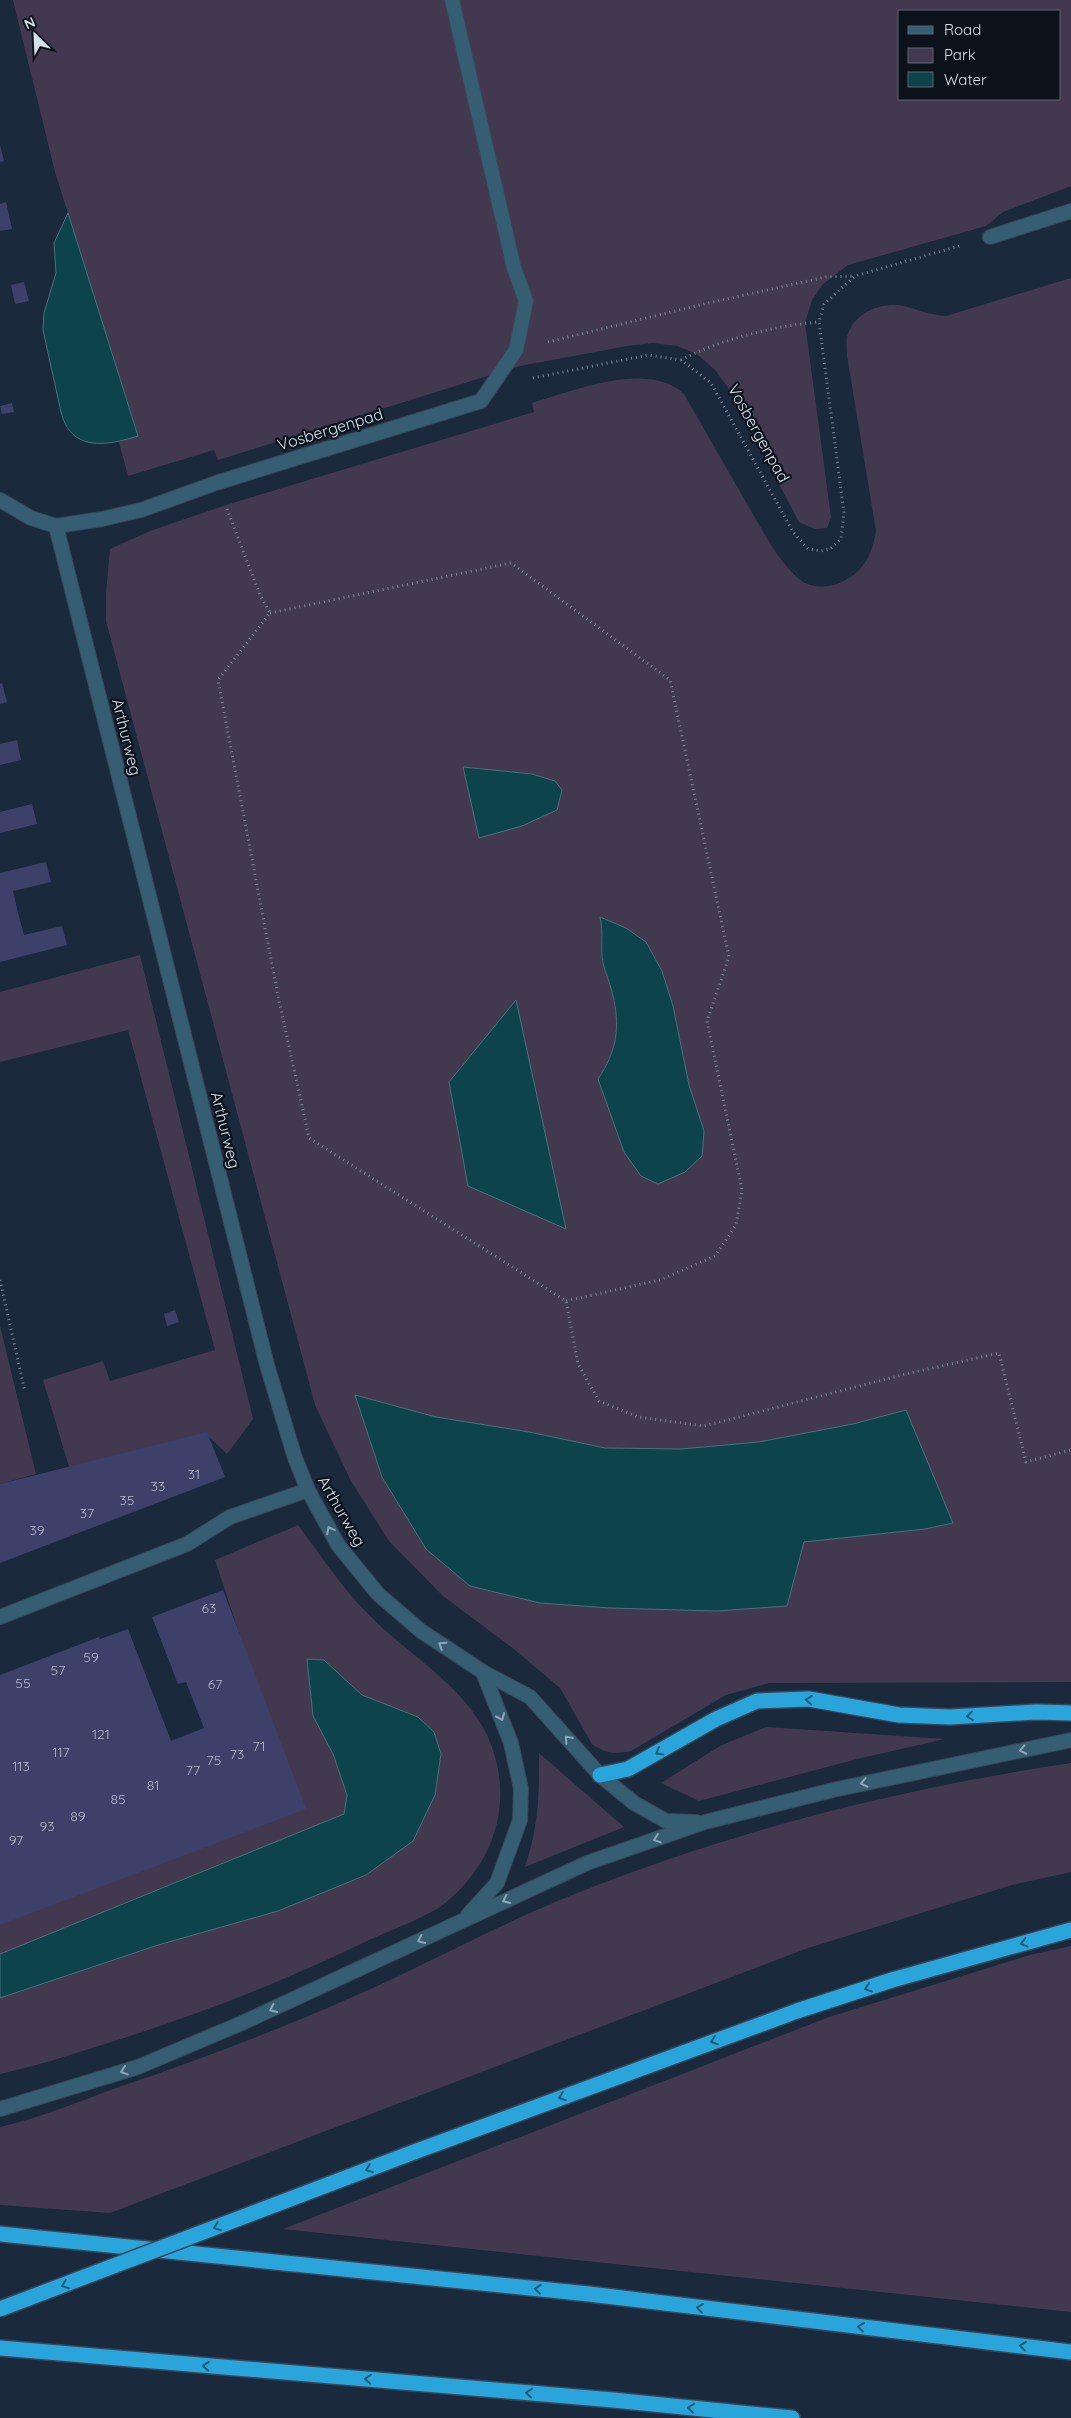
<svg xmlns="http://www.w3.org/2000/svg" width="1071" height="2418" font-family="Quicksand,sans-serif">
  <style>
    .green { fill: #423951; fill-rule: evenodd }
    .water { fill: #0d434b; stroke: #49727c }
    .building { fill: #3d4069 }
    .lines { fill: none; stroke-linecap: round; stroke-linejoin: round }
    .service-casing { stroke: #394659; stroke-width: 16 }
    .minor-casing { stroke: #394659; stroke-width: 16 }
    .tertiary-casing { stroke: #394659; stroke-width: 16 }
    .motorway-casing { stroke: #394659; stroke-width: 18 }
    .path { stroke: #7c8898; stroke-width: 3; stroke-dasharray: 1 4; stroke-linecap: butt }
    .service { stroke: #355e73; stroke-width: 14 }
    .minor { stroke: #355e73; stroke-width: 14 }
    .tertiary { stroke: #355e73; stroke-width: 14 }
    .motorway { stroke: #2aa5db; stroke-width: 15 }
    .motorway-bridge-casing { stroke: #394659; stroke-width: 18; stroke-linecap: butt }
    .motorway-bridge { stroke: #2aa5db; stroke-width: 15 }
    .oneway { stroke: #8ea6b6 }
    .oneway2 { stroke: #1a5c7b }
    .labels { text-anchor: middle; stroke-width: 4.5; stroke-linejoin: round; paint-order: stroke }
    .number-label { font-size: 14px; fill: #b0b8cc }
    .street-label { font-size: 16px; fill: #d6e0ed; stroke: #0b121b }
  </style>
  <rect width="100%" height="100%" fill="#1b293d"/>
  <path class="green" d="M13 0H1071V186L1003 212 986 226 848 265 823 284 812 300 805 323 831 517 827 528 815 529 799 522 729 389 715 370 697 354 677 346 653 343 627 346 520 366 218 460 214 450 128 476 119 442 138 435 55 172ZM900 11H1060V99H900Z
    M1071 278V1682L769 1683 726 1695 631 1751C616 1754 605 1754 592 1744L560 1688 514 1649 443 1596 389 1541 351 1481 315 1405 106 621V594L110 549 150 531 226 505 534 412 532 403C573 391 648 360 684 394 705 431 726 467 747 504 762 529 777 560 799 579 811 589 829 588 842 582 865 571 872 554 876 531L847 356C847 350 846 343 847 337 853 313 881 301 904 306 918 310 930 315 946 316ZM464 767 532 774 555 781ZM601 918 662 971 673 1006 689 1085 704 1131 598 1080C617 1051 621 1026 612 992 610 983 605 973 603 963 600 949 603 932 601 918ZM356 1395 436 1417 529 1432 605 1448 681 1449 759 1442 853 1424 906 1410 925 1529 803 1542 610 1608 540 1603 470 1586 426 1549 382 1477Z
    M140 955 253 1419 227 1454 206 1434 69 1467 43 1380 103 1361 110 1381 215 1350 128 1030 0 1062V992Z
    M0 1326 36 1474 0 1484Z
    M298 1525C321 1556 342 1588 369 1615 408 1655 464 1685 488 1737 515 1799 496 1862 444 1904 429 1916 387 1932 367 1941 283 1982 195 2016 105 2044 70 2055 36 2066 0 2074V1998L158 1945 278 1911 366 1875 413 1841 435 1795 441 1754 418 1717 362 1695 324 1660 313 1716 333 1754 347 1795 344 1814 0 1954V1913L281 1760 215 1560Z
    M766 1727 945 1739 857 1759 699 1801 661 1783 720 1746Z
    M539 1753 624 1827 525 1867C539 1824 539 1798 539 1753Z
    M1071 1763V1872L1012 1885 808 1948 110 2213 0 2205V2127C40 2118 80 2101 119 2087 196 2061 273 2032 348 1999 419 1968 488 1930 560 1900 723 1833 897 1789 1071 1763Z
    M1071 1946V2312L283 2229 829 2017 1030 1955Z"/>
  <path class="water" d="M68 213 138 436C106 446 71 452 61 412L43 330 44 313 56 273 54 243Z
    M463 767 532 774 555 781 562 790 557 810 522 826 479 838Z
    M600 917 626 928 646 942 662 971 673 1006 689 1085 704 1131 702 1156 685 1172 658 1184 641 1176 624 1152 598 1079C617 1051 621 1026 612 992 610 982 605 973 603 963 600 948 604 933 600 917Z
    M516 1000 566 1229 468 1186 449 1082Z
    M355 1395 436 1417 529 1432 605 1448 681 1449 759 1442 853 1424 906 1410 953 1523 925 1529 804 1542 787 1606 717 1611 610 1608 540 1603 470 1586 426 1549 382 1477Z
    M307 1659 324 1660 362 1695 418 1717 434 1732 441 1754 435 1795 413 1841 366 1875 278 1911 158 1945 0 1998V1954L344 1814 347 1795 333 1754 313 1716Z"/>
  <path class="building" d="M0 145 4 161 0 162Z
    M6 202 12 229 0 231V204Z
    M24 282 29 301 15 304 11 285Z
    M12 403 14 412 2 414 0 406Z
    M2 683 7 702 0 704V684Z
    M17 740 21 760 0 765V744Z
    M32 804 37 824 0 833V812Z
    M46 862 51 882 13 891 18 913 24 935 62 926 67 945 0 962V873Z
    M175 1310 179 1322 167 1326 164 1314Z
    M207 1432 225 1477 0 1563V1484Z
    M223 1590 306 1809 0 1925V1675L99 1637 100 1639 128 1629 171 1741 204 1728 186 1682 178 1684 152 1617Z"/>
  <g class="lines">
    <defs>
      <path id="service" d="M452 0 514 268 526 301 516 350 481 401
        M0 1617 187 1544 230 1517 308 1490
        M600 1775 634 1803 666 1821 696 1822
        M468 1915 497 1883 520 1820 521 1789 511 1743 483 1672
        M0 2109 138 2067 242 2023 587 1863 705 1822 833 1790 1071 1740"/>
      <path id="minor" d="M990 237 1071 211
        M56 526 102 519 141 510 216 483 481 401"/>
      <path id="tertiary" d="M0 500 31 518 56 526 267 1365 295 1458 308 1490 338 1545 378 1594 421 1631 483 1672 530 1697 600 1775"/>
      <path id="motorway" d="M600 1775 628 1769 716 1719 757 1701 809 1699 899 1715 950 1717 1036 1712 1071 1713
        M414 2152 797 2011 892 1980 1071 1930
        M0 2234 589 2294 1071 2352
        M0 2348 613 2400 792 2418"/>
    </defs>
    <use href="#service" class="service-casing"/>
    <use href="#minor" class="minor-casing"/>
    <use href="#tertiary" class="tertiary-casing"/>
    <use href="#motorway" class="motorway-casing"/>
    <path class="path" d="M548 342 704 304 826 277 854 276
      M681 360C721 339 774 326 819 322
      M533 378 648 355 681 360 711 383 793 532 808 549 821 551 830 549 841 539 844 513 819 322 824 304 855 276 963 245
      M227 509 260 595 270 613 218 680 278 996 309 1138 566 1301 578 1364 599 1401 638 1417 704 1426 902 1375 999 1353 1026 1462 1071 1450
      M270 613 511 563 670 680 729 957 707 1021 742 1190 736 1225 715 1256 660 1280 566 1301
      M0 1280 25 1392"/>
    <use href="#service" class="service"/>
    <use href="#minor" class="minor"/>
    <use href="#tertiary" class="tertiary"/>
    <use href="#motorway" class="motorway"/>
    <defs>
      <path id="motorway-bridge" d="M0 2309 414 2152"/>
    </defs>
    <use href="#motorway-bridge" class="motorway-bridge-casing"/>
    <use href="#motorway-bridge" class="motorway-bridge"/>
  </g>
  <defs><path id="oneway-chevron" d="M-2-3.5L2.5 0L-2 3.5" fill="none" stroke-width="1.6" stroke-linecap="round" stroke-linejoin="round" transform="scale(1.25)"/></defs>
  <g class="oneway">
    <use href="#oneway-chevron" transform="translate(330 1530) rotate(-118)"/>
    <use href="#oneway-chevron" transform="translate(442 1645) rotate(-147)"/>
    <use href="#oneway-chevron" transform="translate(501 1717) rotate(68)"/>
    <use href="#oneway-chevron" transform="translate(568 1739) rotate(-131)"/>
    <use href="#oneway-chevron" transform="translate(1023 1750) rotate(168)"/>
    <use href="#oneway-chevron" transform="translate(864 1783) rotate(168)"/>
    <use href="#oneway-chevron" transform="translate(657 1839) rotate(161)"/>
    <use href="#oneway-chevron" transform="translate(506 1900) rotate(155)"/>
    <use href="#oneway-chevron" transform="translate(421 1940) rotate(155)"/>
    <use href="#oneway-chevron" transform="translate(273 2009) rotate(155)"/>
    <use href="#oneway-chevron" transform="translate(124 2071) rotate(162)"/>
  </g>
  <g class="oneway2">
    <use href="#oneway-chevron" transform="translate(809 1700) rotate(-176)"/>
    <use href="#oneway-chevron" transform="translate(970 1716) rotate(176)"/>
    <use href="#oneway-chevron" transform="translate(659 1752) rotate(150)"/>
    <use href="#oneway-chevron" transform="translate(1024 1943) rotate(165)"/>
    <use href="#oneway-chevron" transform="translate(868 1988) rotate(162)"/>
    <use href="#oneway-chevron" transform="translate(714 2041) rotate(160)"/>
    <use href="#oneway-chevron" transform="translate(562 2097) rotate(160)"/>
    <use href="#oneway-chevron" transform="translate(369 2169) rotate(159)"/>
    <use href="#oneway-chevron" transform="translate(217 2227) rotate(159)"/>
    <use href="#oneway-chevron" transform="translate(65 2285) rotate(159)"/>
    <use href="#oneway-chevron" transform="translate(538 2289) rotate(-174)"/>
    <use href="#oneway-chevron" transform="translate(700 2308) rotate(-173)"/>
    <use href="#oneway-chevron" transform="translate(861 2327) rotate(-173)"/>
    <use href="#oneway-chevron" transform="translate(1023 2346) rotate(-173)"/>
    <use href="#oneway-chevron" transform="translate(206 2366) rotate(-175)"/>
    <use href="#oneway-chevron" transform="translate(368 2379) rotate(-175)"/>
    <use href="#oneway-chevron" transform="translate(529 2393) rotate(-175)"/>
    <use href="#oneway-chevron" transform="translate(691 2408) rotate(-174)"/>
  </g>
  <g class="labels">
    <g class="number-label">
      <text x="194" y="1479">31</text>
      <text x="158" y="1491">33</text>
      <text x="127" y="1505">35</text>
      <text x="87" y="1518">37</text>
      <text x="37" y="1535">39</text>
      <text x="209" y="1613">63</text>
      <text x="91" y="1662">59</text>
      <text x="58" y="1675">57</text>
      <text x="23" y="1688">55</text>
      <text x="215" y="1689">67</text>
      <text x="101" y="1739">121</text>
      <text x="259" y="1751">71</text>
      <text x="61" y="1757">117</text>
      <text x="237" y="1759">73</text>
      <text x="214" y="1765">75</text>
      <text x="21" y="1771">113</text>
      <text x="193" y="1775">77</text>
      <text x="153" y="1790">81</text>
      <text x="118" y="1804">85</text>
      <text x="78" y="1821">89</text>
      <text x="47" y="1831">93</text>
      <text x="16" y="1845">97</text>
    </g>
    <g class="street-label">
      <text transform="translate(330 429) rotate(-17)" y="6">Vosbergenpad</text>
      <text transform="translate(759 433) rotate(61)" y="6">Vosbergenpad</text>
      <text transform="translate(127 737) rotate(76)" y="6">Arthurweg</text>
      <text transform="translate(226 1130) rotate(76)" y="6">Arthurweg</text>
      <text transform="translate(342 1511) rotate(60)" y="6">Arthurweg</text>
    </g>
  </g>
  <rect x="898" y="10" width="162" height="90" fill="#0b121b" stroke="#5c646f"/>
  <rect x="908" y="26" width="25" height="8" fill="#355e73" stroke="#5c646f"/>
  <text x="944" y="35" font-size="15" fill="#d6e0ed">Road</text>
  <rect x="908" y="48" width="25" height="15" fill="#423951" stroke="#5c646f"/>
  <text x="944" y="60" font-size="15" fill="#d6e0ed">Park</text>
  <rect x="908" y="72" width="25" height="15" fill="#0d434b" stroke="#5c646f"/>
  <text x="944" y="85" font-size="15" fill="#d6e0ed">Water</text>
  <g transform="translate(35 35) rotate(336)" stroke="#0b121b" stroke-width="4" paint-order="stroke">
  <path d="M0-4L9 19L0 12L-9 19Z" fill="#d6e0ed"/>
  <text y="-8" font-size="14" font-weight="bold" text-anchor="middle" fill="#d6e0ed">N</text>
  </g>
</svg>
